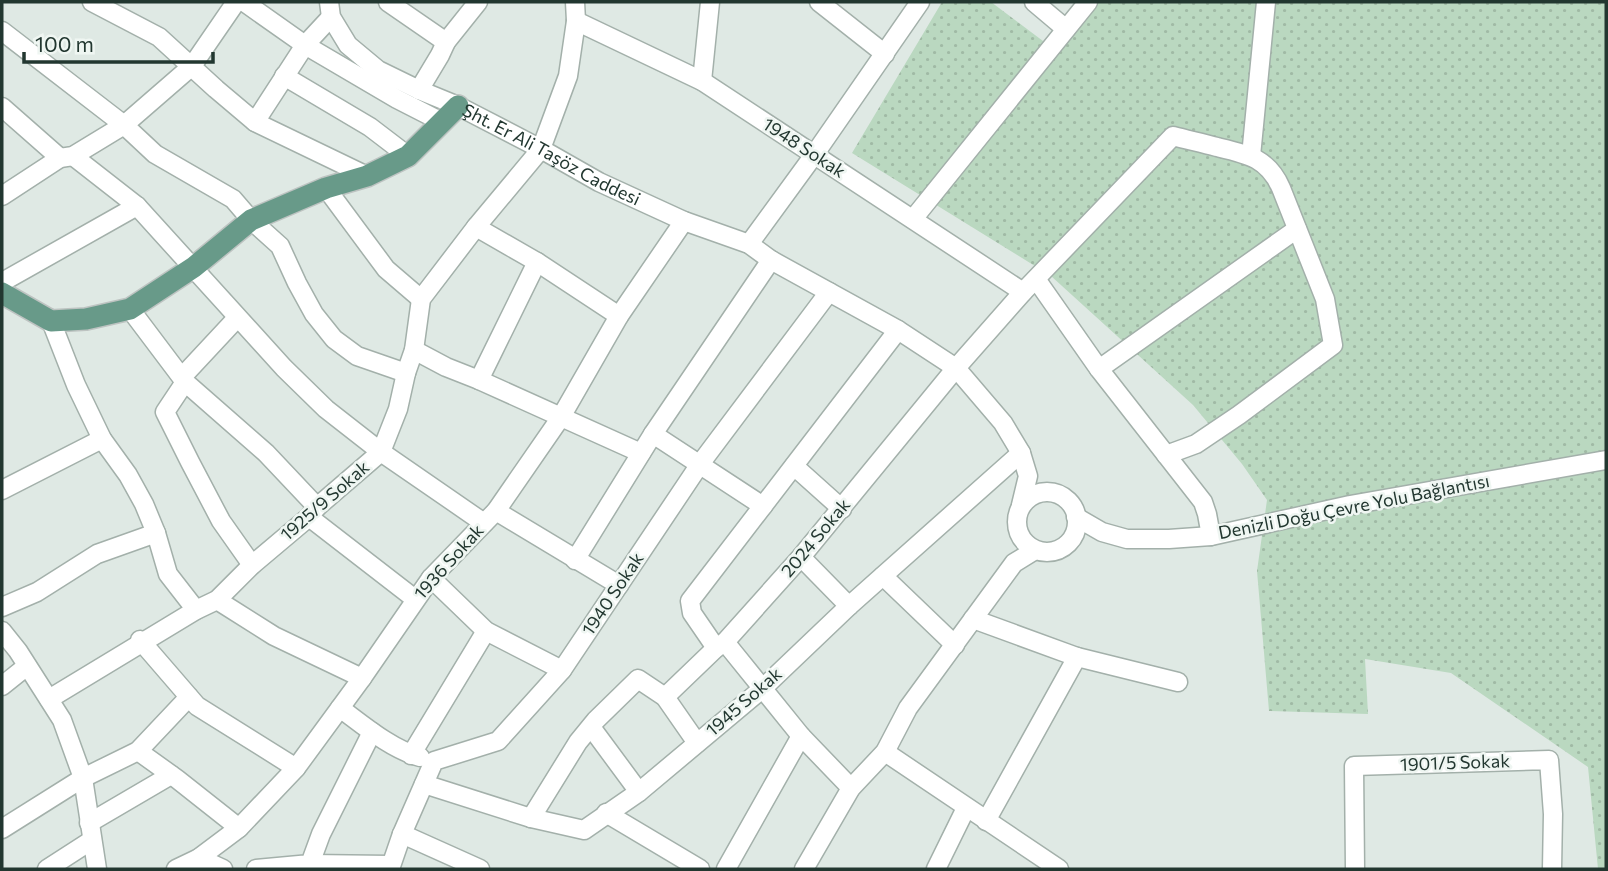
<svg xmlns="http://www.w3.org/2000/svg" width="1608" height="871" font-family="Commissioner,sans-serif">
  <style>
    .grass { fill: url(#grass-dots) }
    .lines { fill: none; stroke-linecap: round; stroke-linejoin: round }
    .minor-casing { stroke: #a3b0aa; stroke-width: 21 }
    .major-casing { stroke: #bdc3c1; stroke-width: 24 }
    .minor { stroke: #fff; stroke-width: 18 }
    .major { stroke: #689a89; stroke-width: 21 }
    .labels { text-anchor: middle; stroke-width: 5; stroke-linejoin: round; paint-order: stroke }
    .street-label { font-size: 18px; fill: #223730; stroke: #eff6f2 }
  </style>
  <defs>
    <pattern id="grass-dots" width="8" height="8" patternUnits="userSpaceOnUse" patternTransform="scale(1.75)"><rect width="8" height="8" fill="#bad8c0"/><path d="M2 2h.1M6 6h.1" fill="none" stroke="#a0baa5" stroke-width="1.8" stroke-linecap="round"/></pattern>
  </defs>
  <rect width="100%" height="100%" fill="#dfe9e4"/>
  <path class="grass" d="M942 2H991L1059 53 1097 2H1606V869H1598L1588 767 1451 673 1365 659 1368 714 1269 711 1257 571 1267 500 1242 464 1193 405 1051 276 852 153Z"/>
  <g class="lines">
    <defs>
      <g id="minor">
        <path d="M92 2 159 37 216 89 255 122 367 176"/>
        <path d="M244 2 305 45 397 99 442 122"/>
        <path id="s1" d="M329 2 331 17 348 45 378 70 419 90 458 106 541 149 599 182 684 221 749 244 771 260 898 330 956 368 1003 423 1021 453 1028 476 1021 505"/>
        <path d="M388 2 446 42"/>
        <path d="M819 2 885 54"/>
        <path d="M1034 2 1066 29"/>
        <path d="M576 21 702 81 1023 292"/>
        <path d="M2 31 124 125 155 154 233 199 251 220 280 246 297 283 314 314 334 339 357 356 406 373"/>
        <path d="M284 76 370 127 408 156"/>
        <path d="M702 81 710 2"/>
        <path d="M419 90 440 55 446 42 478 2"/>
        <path d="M2 107 60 158"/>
        <path d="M255 122 305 45 331 17"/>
        <path d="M73 156 137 206 284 368 326 409 381 452 484 523"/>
        <path d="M1251 156 1266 2"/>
        <path d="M326 188 386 269 421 299"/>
        <path d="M2 196 60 158 73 156 124 125 192 66 236 2"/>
        <path d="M913 219 1088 2"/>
        <path d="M476 227 537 262 619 316"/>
        <path d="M749 244 814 155 920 2"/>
        <path d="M1036 279 1099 369 1203 502 1207 514 1211 536"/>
        <path d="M2 285 4 281 137 206"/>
        <path d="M130 309 185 382 266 453 317 507"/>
        <path d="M51 321 76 385 102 439 128 475 144 504 156 533 168 574 196 610"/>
        <path d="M414 350 446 367 479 380 641 453"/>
        <path d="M1099 369 1297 229"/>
        <path d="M182 377 237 318"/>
        <path d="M479 380 537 262"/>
        <path d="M185 382 165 412 190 462 221 521 252 565"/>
        <path d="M653 434 763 506"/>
        <path d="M794 466 842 509"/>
        <path d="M2 490 102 439"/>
        <circle cx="1047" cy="522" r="30"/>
        <path d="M496 511 619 585"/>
        <path d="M309 517 415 599"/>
        <path d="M1076 517 1102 532 1127 539H1169L1211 536 1350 505 1606 460"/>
        <path d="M801 557 849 606"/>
        <path d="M575 560 653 434 771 260"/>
        <path d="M883 576 955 645"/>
        <path d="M431 578 486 631 562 670"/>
        <path d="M217 600 274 636 362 678"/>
        <path d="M2 607 37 592 97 554 156 533"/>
        <path d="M973 619 1077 657 1178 682"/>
        <path d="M2 631 18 651 62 720 83 778 97 869"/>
        <path d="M140 640 197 706 296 768"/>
        <path d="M725 642 801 736 851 788"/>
        <path d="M716 648 692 613 690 601 898 330"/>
        <path d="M2 686 27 666"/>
        <path d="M665 697 716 648 725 642 801 557 956 368 1023 292 1173 136C1188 140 1203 143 1217 147 1247 154 1268 158 1281 188L1325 299 1333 345 1239 415 1196 444 1166 455"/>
        <path d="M49 699 196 610 217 600 252 565 309 517 317 507 381 452 398 409 406 373 414 350 421 299 476 227 541 149 568 76 576 21 575 2"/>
        <path d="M340 708C363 725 391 749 420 757"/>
        <path d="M591 727 639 792"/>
        <path d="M138 751 177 779 239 828"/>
        <path d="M885 752 1059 869"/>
        <path d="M411 755 486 631"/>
        <path d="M424 784 531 818 584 830 639 792 762 689 849 606 1021 453"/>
        <path d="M606 813 700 869"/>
        <path d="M531 818 578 742 596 720 638 679 665 697 697 743"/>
        <path d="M986 821 1077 657"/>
        <path d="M89 823 171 775"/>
        <path d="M2 829 83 778 138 751 189 697"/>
        <path d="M402 834 480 869"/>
        <path d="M199 858 223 869"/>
        <path d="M310 864 390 865"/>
        <path d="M47 869 92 840"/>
        <path d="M176 869 199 858 239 828 296 768 362 678 431 578 496 511 561 417 619 316 684 221"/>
        <path d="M256 869 310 864 321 834 372 732"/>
        <path d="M390 869 402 834 434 761 498 741 562 670 700 464 829 292"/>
        <path d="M726 869 801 736"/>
        <path d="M804 869 851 788 885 752 908 708 1014 563 1035 550"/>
        <path d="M936 869 966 808"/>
        <path d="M1355 869 1354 766 1549 760 1553 814 1552 869"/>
      </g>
      <path id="major" d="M2 293 51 321 86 319 130 309 194 267 251 220 326 188 367 176 408 156 458 106"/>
    </defs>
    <use href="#minor" class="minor-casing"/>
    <use href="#major" class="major-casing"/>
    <use href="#minor" class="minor"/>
    <use href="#major" class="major"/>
  </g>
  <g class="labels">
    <g class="street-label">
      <text transform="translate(804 148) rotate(33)" y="6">1948 Sokak</text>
      <text dy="6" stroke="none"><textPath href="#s1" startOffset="280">Şht. Er Ali Taşöz Caddesi</textPath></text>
      <text transform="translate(325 501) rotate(-41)" y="6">1925/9 Sokak</text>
      <text transform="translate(1354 507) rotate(-11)" y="6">Denizli Doğu Çevre Yolu Bağlantısı</text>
      <text transform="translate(816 538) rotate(-50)" y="6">2024 Sokak</text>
      <text transform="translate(449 562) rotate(-48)" y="6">1936 Sokak</text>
      <text transform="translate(613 594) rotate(-56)" y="6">1940 Sokak</text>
      <text transform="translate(744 702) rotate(-41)" y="6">1945 Sokak</text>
      <text transform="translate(1455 763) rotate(-2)" y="6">1901/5 Sokak</text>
    </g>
  </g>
  <rect width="1608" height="871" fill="none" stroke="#223730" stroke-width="7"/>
  <path d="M24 52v10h189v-10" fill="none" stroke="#223730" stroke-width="3.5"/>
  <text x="35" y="52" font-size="21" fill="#223730" stroke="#eff6f2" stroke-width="5" paint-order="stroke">100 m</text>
</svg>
